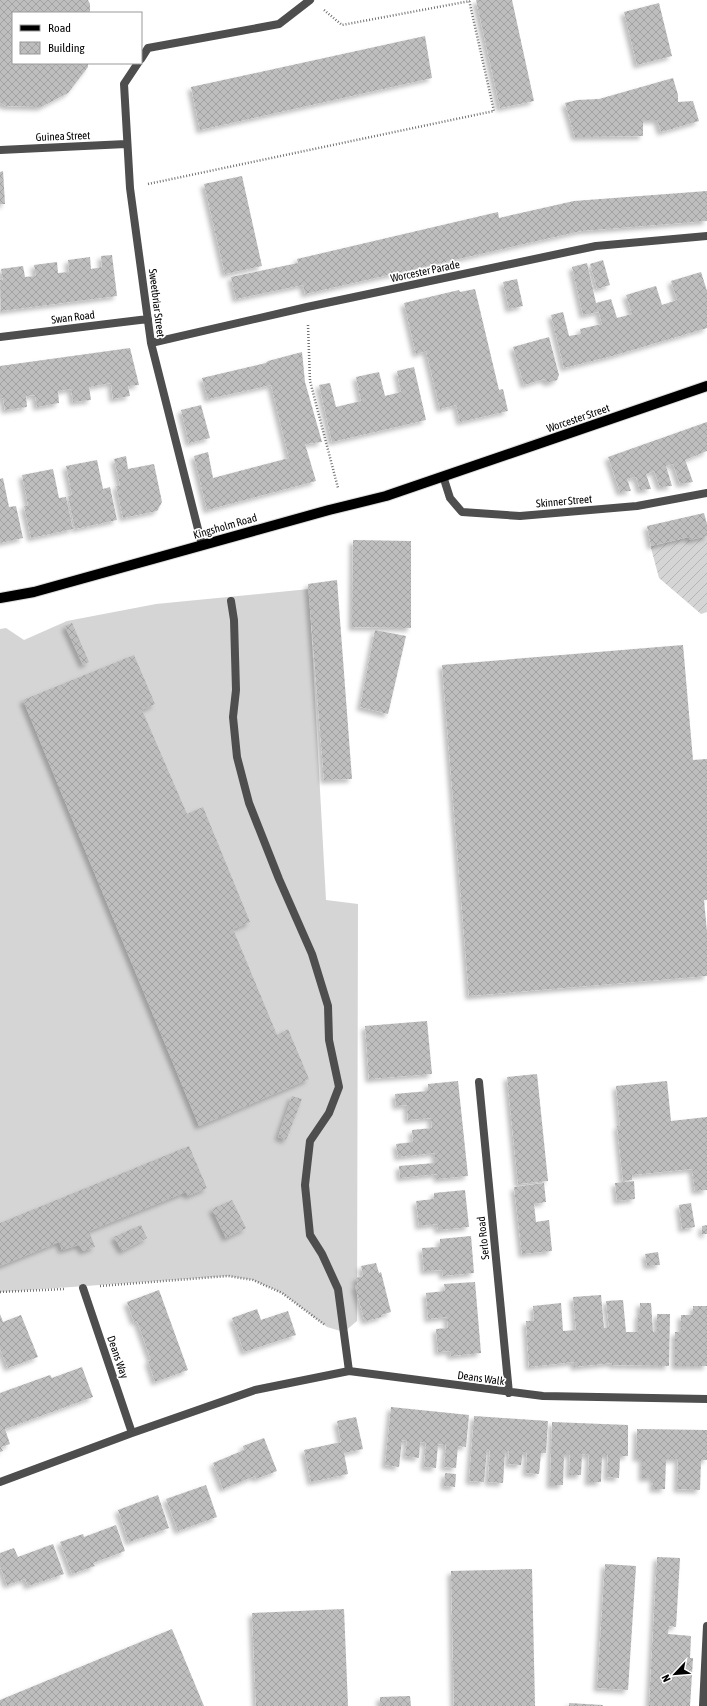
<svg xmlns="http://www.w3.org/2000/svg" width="707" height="1706" font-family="'Asap Condensed',sans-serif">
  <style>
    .grass { fill: #d5d5d5 }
    .garden { fill: url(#garden-furrows) }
    .building { fill: url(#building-cross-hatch); filter: url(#shadow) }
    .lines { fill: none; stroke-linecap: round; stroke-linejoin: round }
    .primary-casing { stroke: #dbdbdb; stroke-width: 12 }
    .path { stroke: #707070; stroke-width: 2.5; stroke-dasharray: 1 2; stroke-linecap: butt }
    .lane { stroke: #4e4e4e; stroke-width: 8 }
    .street { stroke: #4e4e4e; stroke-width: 8 }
    .primary { stroke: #000; stroke-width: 10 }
    .labels { text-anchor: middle; stroke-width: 3.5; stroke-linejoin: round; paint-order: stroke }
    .street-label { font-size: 11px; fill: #000; stroke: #fff }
  </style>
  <defs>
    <pattern id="garden-furrows" width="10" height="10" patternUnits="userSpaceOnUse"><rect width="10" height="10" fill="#d5d5d5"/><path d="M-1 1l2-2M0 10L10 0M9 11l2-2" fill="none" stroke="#b5b5b5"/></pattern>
    <pattern id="building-cross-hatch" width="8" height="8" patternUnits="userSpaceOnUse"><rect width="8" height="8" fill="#bebebe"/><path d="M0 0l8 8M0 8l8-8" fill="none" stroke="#a2a2a2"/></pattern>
    <filter id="shadow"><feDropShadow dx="-3.5" dy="3.5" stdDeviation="2" flood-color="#0004"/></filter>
  </defs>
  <rect width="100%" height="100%" fill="#fff"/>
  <path class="grass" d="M309 589 326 900 358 904 357 1321 344 1332 327 1327 282 1293 253 1280 228 1276 0 1292V629L6 628 24 640 67 621 156 604Z"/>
  <path class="garden" d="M707 536V612L701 614 659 578 651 548V546L689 537Z"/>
  <path class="building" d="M0 0H88L90 4V13H13V63H88V67L68 93 41 107 6 106 0 103Z
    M476 0H512L534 101 500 108Z
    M659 3 672 56 637 65 624 12Z
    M425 36 432 78 200 130 191 87Z
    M673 78 678 95V102L693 101 699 121 661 132 657 120H643V136L575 137 565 103 577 100 599 99Z
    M3 171 5 204H0V172Z
    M242 176 262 266 225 274 204 184Z
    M707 191V221L581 231 305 294 303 285 236 299 231 277 298 263 297 259 498 212 499 218 574 201Z
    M112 255 117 296 1 311 0 280H3L1 269 23 266 25 277 36 276 34 265 57 262 58 273 69 272 68 260 90 257 91 269 102 267 101 256Z
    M603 260 610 285 597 289 590 264Z
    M587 263 596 303 611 299 617 318 632 314 626 295 656 286 662 305 677 300 671 281 701 272 707 291V328L612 356 564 368 551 315 563 312 569 336 581 334 580 329 602 324 597 306 598 312 583 315 572 267Z
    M517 279 523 306 509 309 503 282Z
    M475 289 499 390 503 389 508 411 460 422 456 405 440 409 426 351 416 354 404 303 459 290 460 292Z
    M549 337 559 375 557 380 548 383 544 379 524 385 513 347Z
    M130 348 139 385 128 386 130 396 113 399 111 383 89 387 91 400 73 402 71 389 58 391 59 403 37 407 35 395 26 396 27 407 5 410 3 398 0 399V366Z
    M302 352 305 382 322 442 305 444 316 481 207 510 194 456 208 452 213 478 289 458 271 385 208 399 202 378 266 363 268 361Z
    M414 367 426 420 332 442 319 385 330 383 336 407 361 401 356 377 379 372 385 396 401 392 397 371Z
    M201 405 210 438 189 443 181 410Z
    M707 422V451L685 460 693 482 680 484 673 464 666 466 672 486 660 487 654 471 646 474 651 489 640 490 636 477 627 479 631 491 620 492 608 457Z
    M126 456 128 469 154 464 162 502 157 511 123 518 116 486 120 485 114 459Z
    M97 460 103 489 110 487 117 520 75 529 68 496 72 495 66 466Z
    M53 469 59 498 66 497 73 529 31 538 24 506 28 505 22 475Z
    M3 478 9 507 16 506 23 538 0 543V479Z
    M704 513 707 524V536L690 540 689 537 651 546 647 526Z
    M353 540 411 541V628L352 627Z
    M337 580 352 779 324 780 308 584Z
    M72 623 89 662 83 665 65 626Z
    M375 630 406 636 388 714 360 707Z
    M683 645 693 760 707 759V900H704L707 932V976L469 996 442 665Z
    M134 655 155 704 142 710 187 814 203 807 250 922 233 929 277 1035 288 1029 309 1079 199 1126 23 700Z
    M427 1021 432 1074 369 1079 365 1026Z
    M537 1074 548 1181 518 1184 507 1077Z
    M458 1081 468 1176 437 1179V1174L400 1178 399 1166 435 1163V1153L398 1157 396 1144 413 1142 412 1130 432 1128 431 1118 408 1120 407 1105 396 1106 395 1094 428 1091V1084Z
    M667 1081 671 1121 707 1117V1190L695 1191 692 1169 632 1175V1180L623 1181 617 1126H620L616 1086Z
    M292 1096 302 1099 286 1140 278 1137Z
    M189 1146 207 1188 188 1196 186 1192 89 1231 95 1247 83 1251 79 1245 62 1250 59 1242 0 1266V1223Z
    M634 1181 635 1199 617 1201 615 1183Z
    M544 1183 546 1202 534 1204 536 1222 549 1220 552 1251 522 1254 514 1187Z
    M465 1190 469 1227 438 1230 437 1224 419 1226 416 1201 434 1199V1193Z
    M232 1200 246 1228 226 1238 212 1209Z
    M691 1203 695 1227 682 1229 679 1205Z
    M141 1225 147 1238 122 1251 114 1237Z
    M707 1225V1234H702V1226Z
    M471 1236 474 1273 443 1276 442 1270 424 1271 422 1248 440 1247V1239Z
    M658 1252 660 1265 647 1266 645 1254Z
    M376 1263 379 1273 381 1272 391 1312 381 1315 382 1317 366 1321 364 1319 355 1286 358 1285 356 1278 363 1276 361 1266Z
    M475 1282 481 1353 451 1356 450 1351 438 1352 436 1329 448 1328 447 1317 428 1319 426 1293 445 1291 444 1284Z
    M159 1290 188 1370 155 1382 148 1361 151 1360 137 1321 134 1322 127 1302Z
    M601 1295 604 1328 609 1327 606 1301 623 1300 626 1332H638V1315H640V1303H651L653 1332H657V1314H670L669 1366 612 1365V1363L574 1367V1362L529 1367 526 1321H534L533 1306 561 1303 563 1331 576 1330 573 1297Z
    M693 1306H707V1366H675V1332H681V1315H693Z
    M257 1309 261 1320 288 1311 296 1335 244 1352 232 1318Z
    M0 1314 3 1322 21 1315 38 1357 8 1368 0 1349Z
    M82 1367 93 1397 5 1429 10 1444 1 1447 3 1451 0 1452V1393L50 1375 52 1378Z
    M391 1407 469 1415 466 1447 458 1446 456 1468 444 1467 446 1445 438 1444 436 1468 424 1467 426 1443 420 1442 419 1458 405 1456 407 1441 402 1440 399 1467 385 1465Z
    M474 1416 548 1421 546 1453H541L539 1474 526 1473 527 1452H523L521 1465 508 1464 509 1451H505L503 1483 488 1482 490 1450 487 1449 484 1482 469 1481Z
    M356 1417 363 1449 344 1453 348 1474 311 1482 304 1450 341 1442 337 1421Z
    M552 1422 628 1425V1456H620L619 1478 607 1477 608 1455H602L601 1482H588L589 1455 582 1454 581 1475H569L570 1454H564L563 1485H550Z
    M637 1429 707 1430V1460H701L700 1490 677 1489 678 1459H666L665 1489H653V1478H642V1458H636Z
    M264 1438 277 1471 256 1479 255 1476 223 1489 213 1463 244 1450 243 1446Z
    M445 1473 456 1474 455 1487 444 1486Z
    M206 1485 217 1517 178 1531 166 1499Z
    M158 1495 169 1528 129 1542 118 1510Z
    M116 1525 125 1551 93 1563 95 1566 72 1574 60 1542 83 1534 84 1537Z
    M53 1544 64 1574 28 1586 25 1579 7 1585 0 1566V1553L14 1548 18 1557Z
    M657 1557 680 1558 676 1627 669 1626 668 1634 691 1636 690 1658H693L690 1706H649Z
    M605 1564 636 1566 628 1690 597 1688Z
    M532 1569 535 1706H454L451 1571Z
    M344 1609 348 1706H256L252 1613Z
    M172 1629 204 1706H0V1700Z
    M410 1696 411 1706H380V1697Z
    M569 1703 603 1705V1706H569Z"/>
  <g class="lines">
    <defs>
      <path id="primary" d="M0 598 34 592 329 510 386 496 707 386"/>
    </defs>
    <use href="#primary" class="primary-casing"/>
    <path class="path" d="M324 10 342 25 470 1
      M148 184 494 111 469 0
      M308 325 310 381 338 488
      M100 1286 228 1276 253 1280 282 1293 325 1325
      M0 1292 65 1289"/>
    <path class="lane" d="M231 601 234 620 236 690 233 717 237 757 249 803 279 879 312 954 328 1006 329 1040 339 1087 329 1113 310 1141 305 1185 310 1235 322 1254 338 1289 349 1371
      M703 1706 707 1626"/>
    <path class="street" d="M141 59 148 48 279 24 310 0
      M138 63 124 84 130 188 151 343 202 545
      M0 150 126 144
      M0 337 148 319
      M151 343 307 307 596 246 707 236
      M443 476 450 498 462 512 520 516 637 506 707 493
      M479 1082 509 1393
      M83 1288 132 1433
      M0 1482 132 1433 255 1390 349 1371 543 1396 707 1399"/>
    <use href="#primary" class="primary"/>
  </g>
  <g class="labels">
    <g class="street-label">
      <text transform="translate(63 136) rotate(-2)" y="4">Guinea Street</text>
      <text transform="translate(425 271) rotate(-12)" y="4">Worcester Parade</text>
      <text transform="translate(157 303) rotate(83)" y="4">Sweetbriar Street</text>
      <text transform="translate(73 317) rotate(-7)" y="4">Swan Road</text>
      <text transform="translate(578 418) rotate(-19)" y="4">Worcester Street</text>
      <text transform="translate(564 501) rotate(-5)" y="4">Skinner Street</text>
      <text transform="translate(225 526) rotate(-16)" y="4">Kingsholm Road</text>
      <text transform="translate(483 1238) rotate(-96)" y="4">Serlo Road</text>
      <text transform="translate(118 1357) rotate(71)" y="4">Deans Way</text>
      <text transform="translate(481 1378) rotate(8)" y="4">Deans Walk</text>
    </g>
  </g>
  <rect x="12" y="12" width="130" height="52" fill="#ffffff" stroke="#999999"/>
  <rect x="20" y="25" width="20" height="6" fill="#000000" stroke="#999999"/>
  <text x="48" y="32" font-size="12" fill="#000000">Road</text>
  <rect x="20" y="42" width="20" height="12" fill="url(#building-cross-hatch)" stroke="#999999"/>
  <text x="48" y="52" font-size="12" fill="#000000">Building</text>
  <g transform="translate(675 1674) rotate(244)" stroke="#ffffff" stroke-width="3" paint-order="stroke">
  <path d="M0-3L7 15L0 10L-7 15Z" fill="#000000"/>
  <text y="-6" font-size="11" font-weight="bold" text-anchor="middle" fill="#000000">N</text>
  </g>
</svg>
